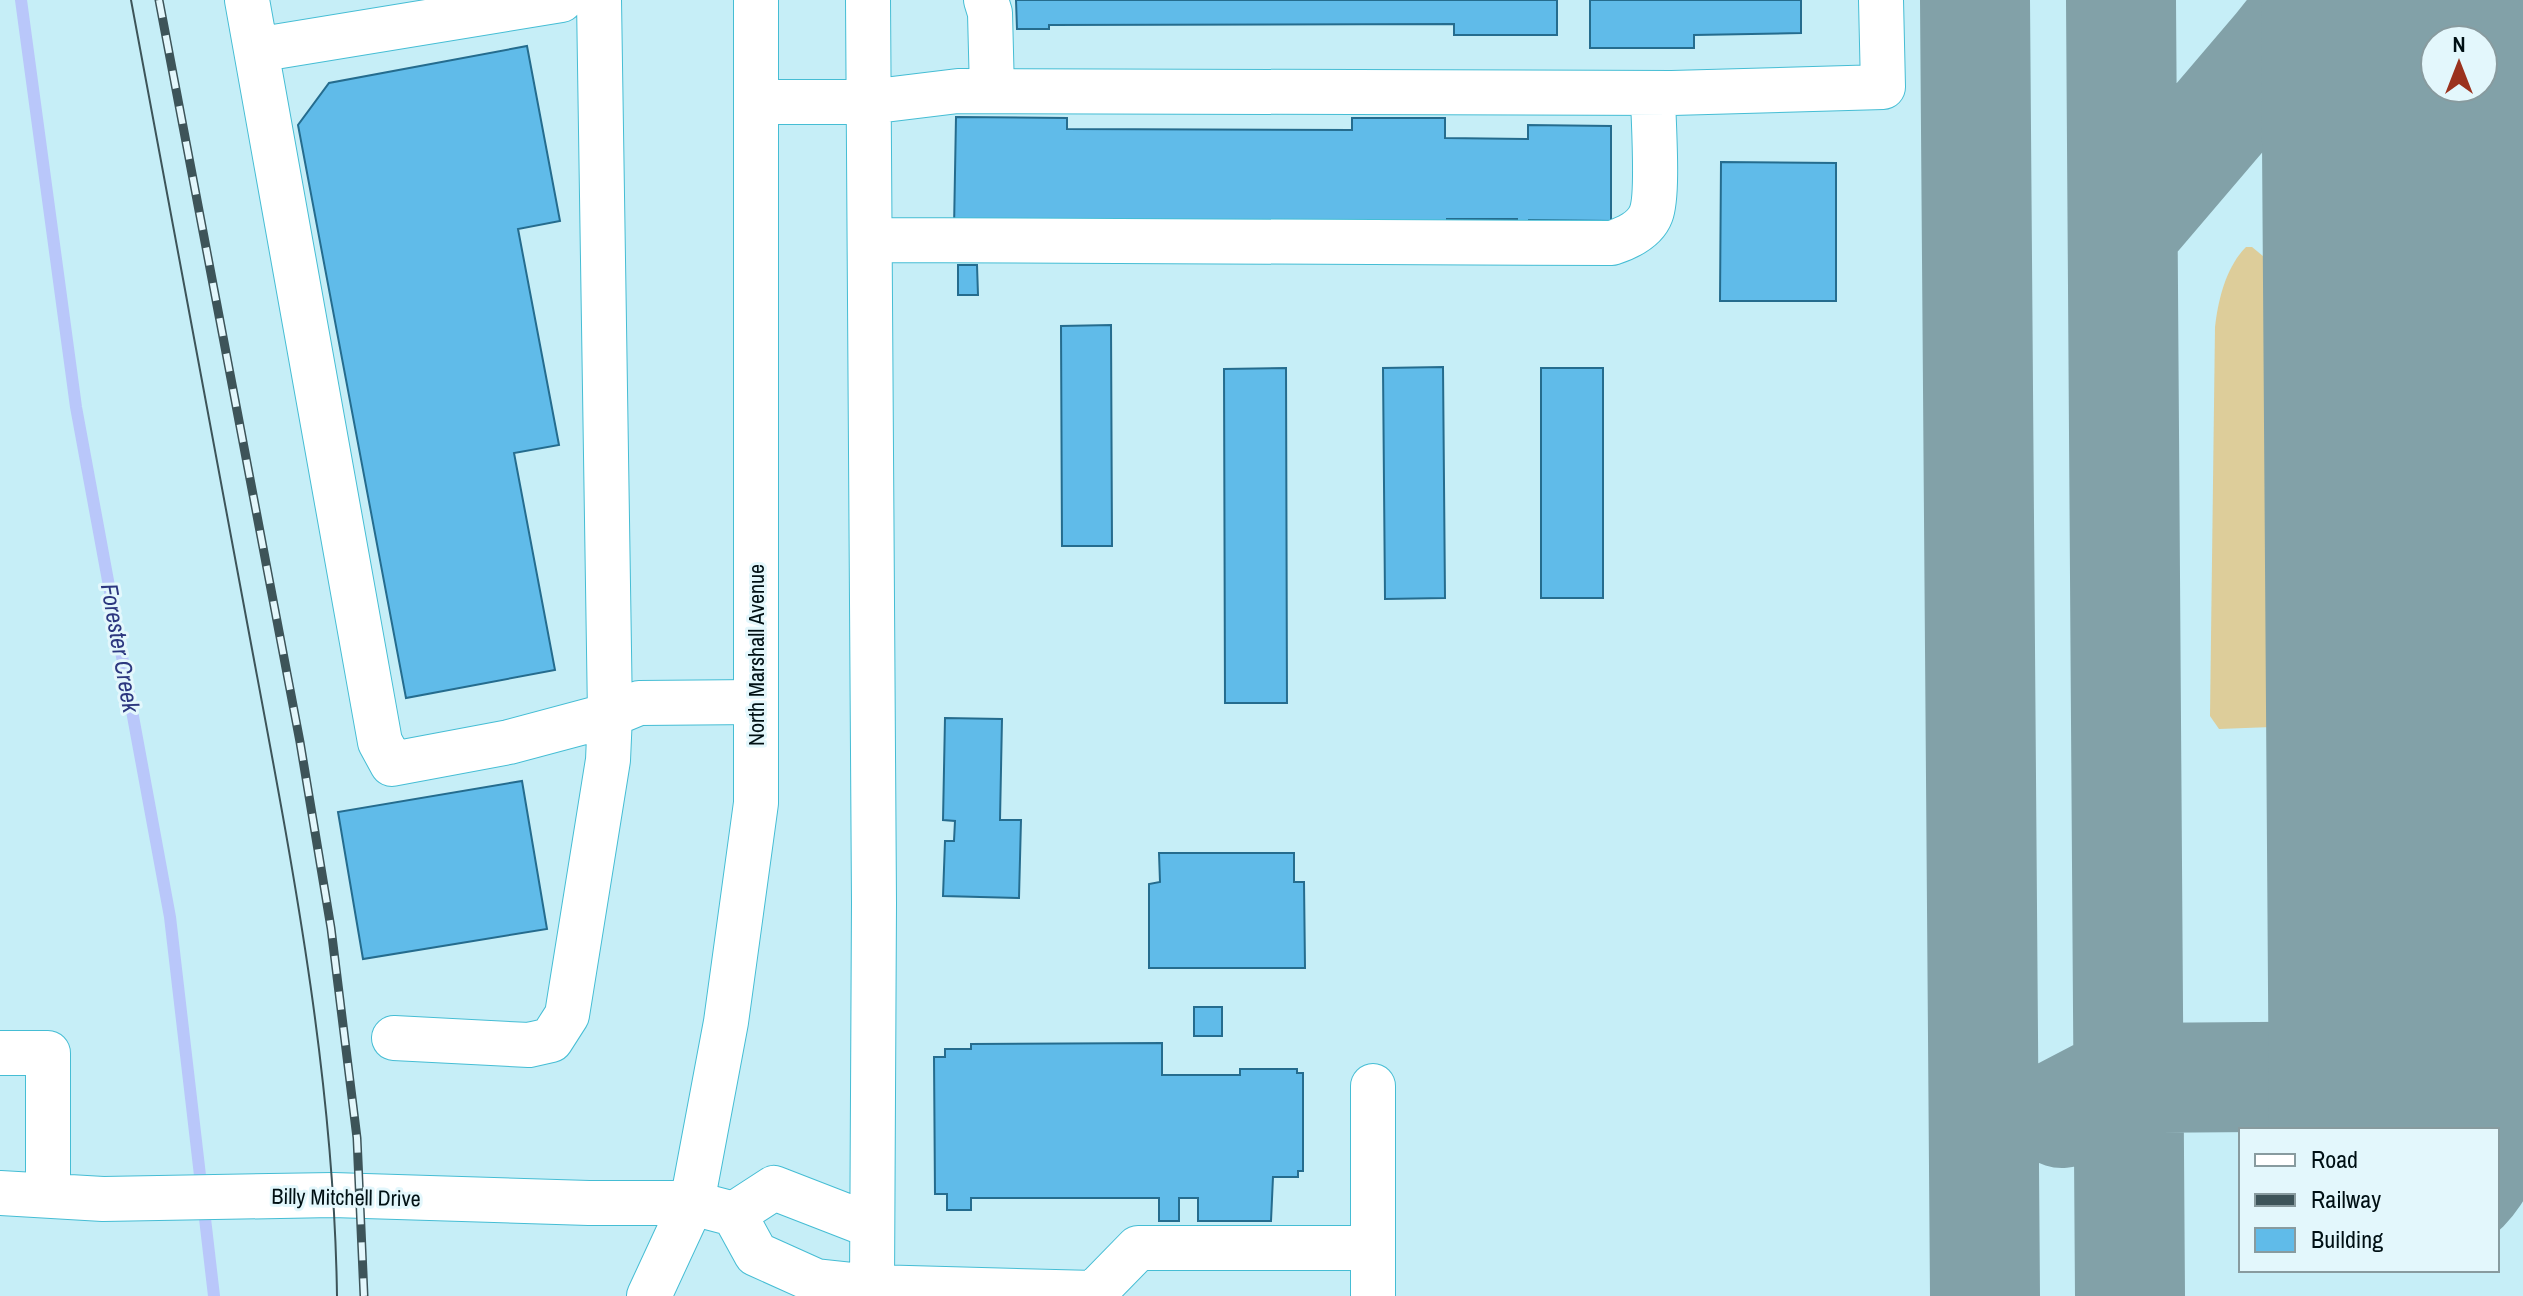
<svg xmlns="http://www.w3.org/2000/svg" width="2523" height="1296" font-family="'Archivo Narrow',sans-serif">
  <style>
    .grass { fill: #ddcd9a }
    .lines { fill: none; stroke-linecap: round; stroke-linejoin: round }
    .stream { stroke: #b9c7fa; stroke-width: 12 }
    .taxiway { stroke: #82a1a8; stroke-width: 110 }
    .runway { stroke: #82a1a8; stroke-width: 274 }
    .building { fill: #60bbe9; stroke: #256c8e; stroke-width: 2 }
    .minor-casing { stroke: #45bdd4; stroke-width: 46 }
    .major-casing { stroke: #45bdd4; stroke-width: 46 }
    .minor { stroke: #fff; stroke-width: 44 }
    .major { stroke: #fff; stroke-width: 44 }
    .tram { stroke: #3d5459; stroke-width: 2 }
    .rail-casing { stroke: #3d5459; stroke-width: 9 }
    .rail { stroke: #e3f7fc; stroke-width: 6; stroke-dasharray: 18; stroke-linecap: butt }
    .labels { text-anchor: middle; stroke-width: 6; stroke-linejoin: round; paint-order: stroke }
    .street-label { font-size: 22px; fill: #001014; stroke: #e3f7fc }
    .water-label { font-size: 24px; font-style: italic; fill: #2c377f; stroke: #e3f7fc }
  </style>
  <rect width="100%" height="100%" fill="#c6eef7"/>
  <path class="grass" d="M2246 247H2252L2269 261 2273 721 2272 727 2219 729 2210 716 2215 327C2218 300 2226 267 2246 247Z"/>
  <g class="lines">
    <path class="stream" d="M21 0 76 407 170 917 214 1296"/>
    <path class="taxiway" d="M1975 0 1985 1296
      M2121 0 2130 1296
      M2486 0 2523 46
      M2123 231 2279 48 2317 0
      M2062 1113 2129 1078 2523 1075"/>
    <path class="runway" d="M2398 0 2406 1130"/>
  </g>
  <path class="building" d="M1016 0H1557V35H1454V24L1049 25V29H1017Z
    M1590 0H1801V33L1694 35V48H1590Z
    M527 46 560 221 518 229 559 445 514 453 555 670 406 698 298 125 329 83Z
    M956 117 1067 118V129L1352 130V118H1445V138L1528 139V125L1611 126V221L1529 220V225H1517V219H1447V231L954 229Z
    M1721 162 1836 163V301H1720Z
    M958 265H977L978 295H958Z
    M1111 325 1112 546H1062L1061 326Z
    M1443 367 1445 598 1385 599 1383 368Z
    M1286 368 1287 703H1225L1224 369Z
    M1541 368H1603V598H1541Z
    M945 718 1002 719 1000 820H1021L1019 898 943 896 945 841H954L955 821 943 820Z
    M522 781 547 929 363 959 338 812Z
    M1159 853H1294V882H1304L1305 968H1149V884L1160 882Z
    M1194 1007H1222V1036H1194Z
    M1162 1043V1075H1240V1069H1297V1073H1303V1171H1298V1177H1273L1271 1221H1198V1198H1179V1221H1159V1198H971V1210H947V1194H935L934 1057H945V1049H971V1044Z"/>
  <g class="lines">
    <defs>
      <path id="minor" d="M247 0 380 742 392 764 509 742 610 715 639 703 756 702
        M868 0 874 903 872 1287 1094 1293 1097 1296
        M986 0 990 13 992 91
        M256 50 561 0
        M756 102H868L958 91 1672 93 1883 87 1881 0
        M870 240 1612 243C1627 238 1645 230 1651 214 1659 193 1653 119 1653 93
        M394 1038 529 1045 551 1040 567 1015 608 760 610 715 599 0
        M0 1053H48V1194
        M1373 1086V1296
        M0 1193 103 1199 333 1195 589 1203H692L734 1214 756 1254 816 1281 872 1287
        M734 1214 774 1188 872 1226
        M1094 1293 1138 1248H1373"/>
      <path id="major" d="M649 1296 692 1203 726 1022 756 803V0"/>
    </defs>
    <use href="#minor" class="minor-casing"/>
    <use href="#major" class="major-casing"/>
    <use href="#minor" class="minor"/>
    <use href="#major" class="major"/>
    <path class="tram" d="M131 0C171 216 212 433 252 649 292 863 334 1078 337 1296"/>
    <defs>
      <path id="rail" d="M159 0 300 742 331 928 357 1138 364 1296"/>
    </defs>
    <use href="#rail" class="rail-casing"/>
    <use href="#rail" class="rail"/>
  </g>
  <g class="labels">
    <g class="street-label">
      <text transform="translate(756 655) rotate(-90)" y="8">North Marshall Avenue</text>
      <text transform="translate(346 1197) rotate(1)" y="8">Billy Mitchell Drive</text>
    </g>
    <g class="water-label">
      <text transform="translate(120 648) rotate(80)" y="8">Forester Creek</text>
    </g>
  </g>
  <rect x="2239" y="1128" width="260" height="144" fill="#e3f7fc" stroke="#889b9f" stroke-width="2"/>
  <rect x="2255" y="1154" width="40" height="12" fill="#ffffff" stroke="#889b9f" stroke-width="2"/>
  <text x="2311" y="1168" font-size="24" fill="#001014">Road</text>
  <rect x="2255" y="1194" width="40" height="12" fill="#3d5459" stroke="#889b9f" stroke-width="2"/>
  <text x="2311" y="1208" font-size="24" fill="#001014">Railway</text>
  <rect x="2255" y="1228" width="40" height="24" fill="#60bbe9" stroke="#889b9f" stroke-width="2"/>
  <text x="2311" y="1248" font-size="24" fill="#001014">Building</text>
  <g transform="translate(2459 64)"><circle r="38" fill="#e3f7fc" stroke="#889b9f" stroke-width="2"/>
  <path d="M0-6L14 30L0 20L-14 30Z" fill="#9b321e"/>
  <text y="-12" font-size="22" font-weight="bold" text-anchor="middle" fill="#001014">N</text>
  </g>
</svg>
